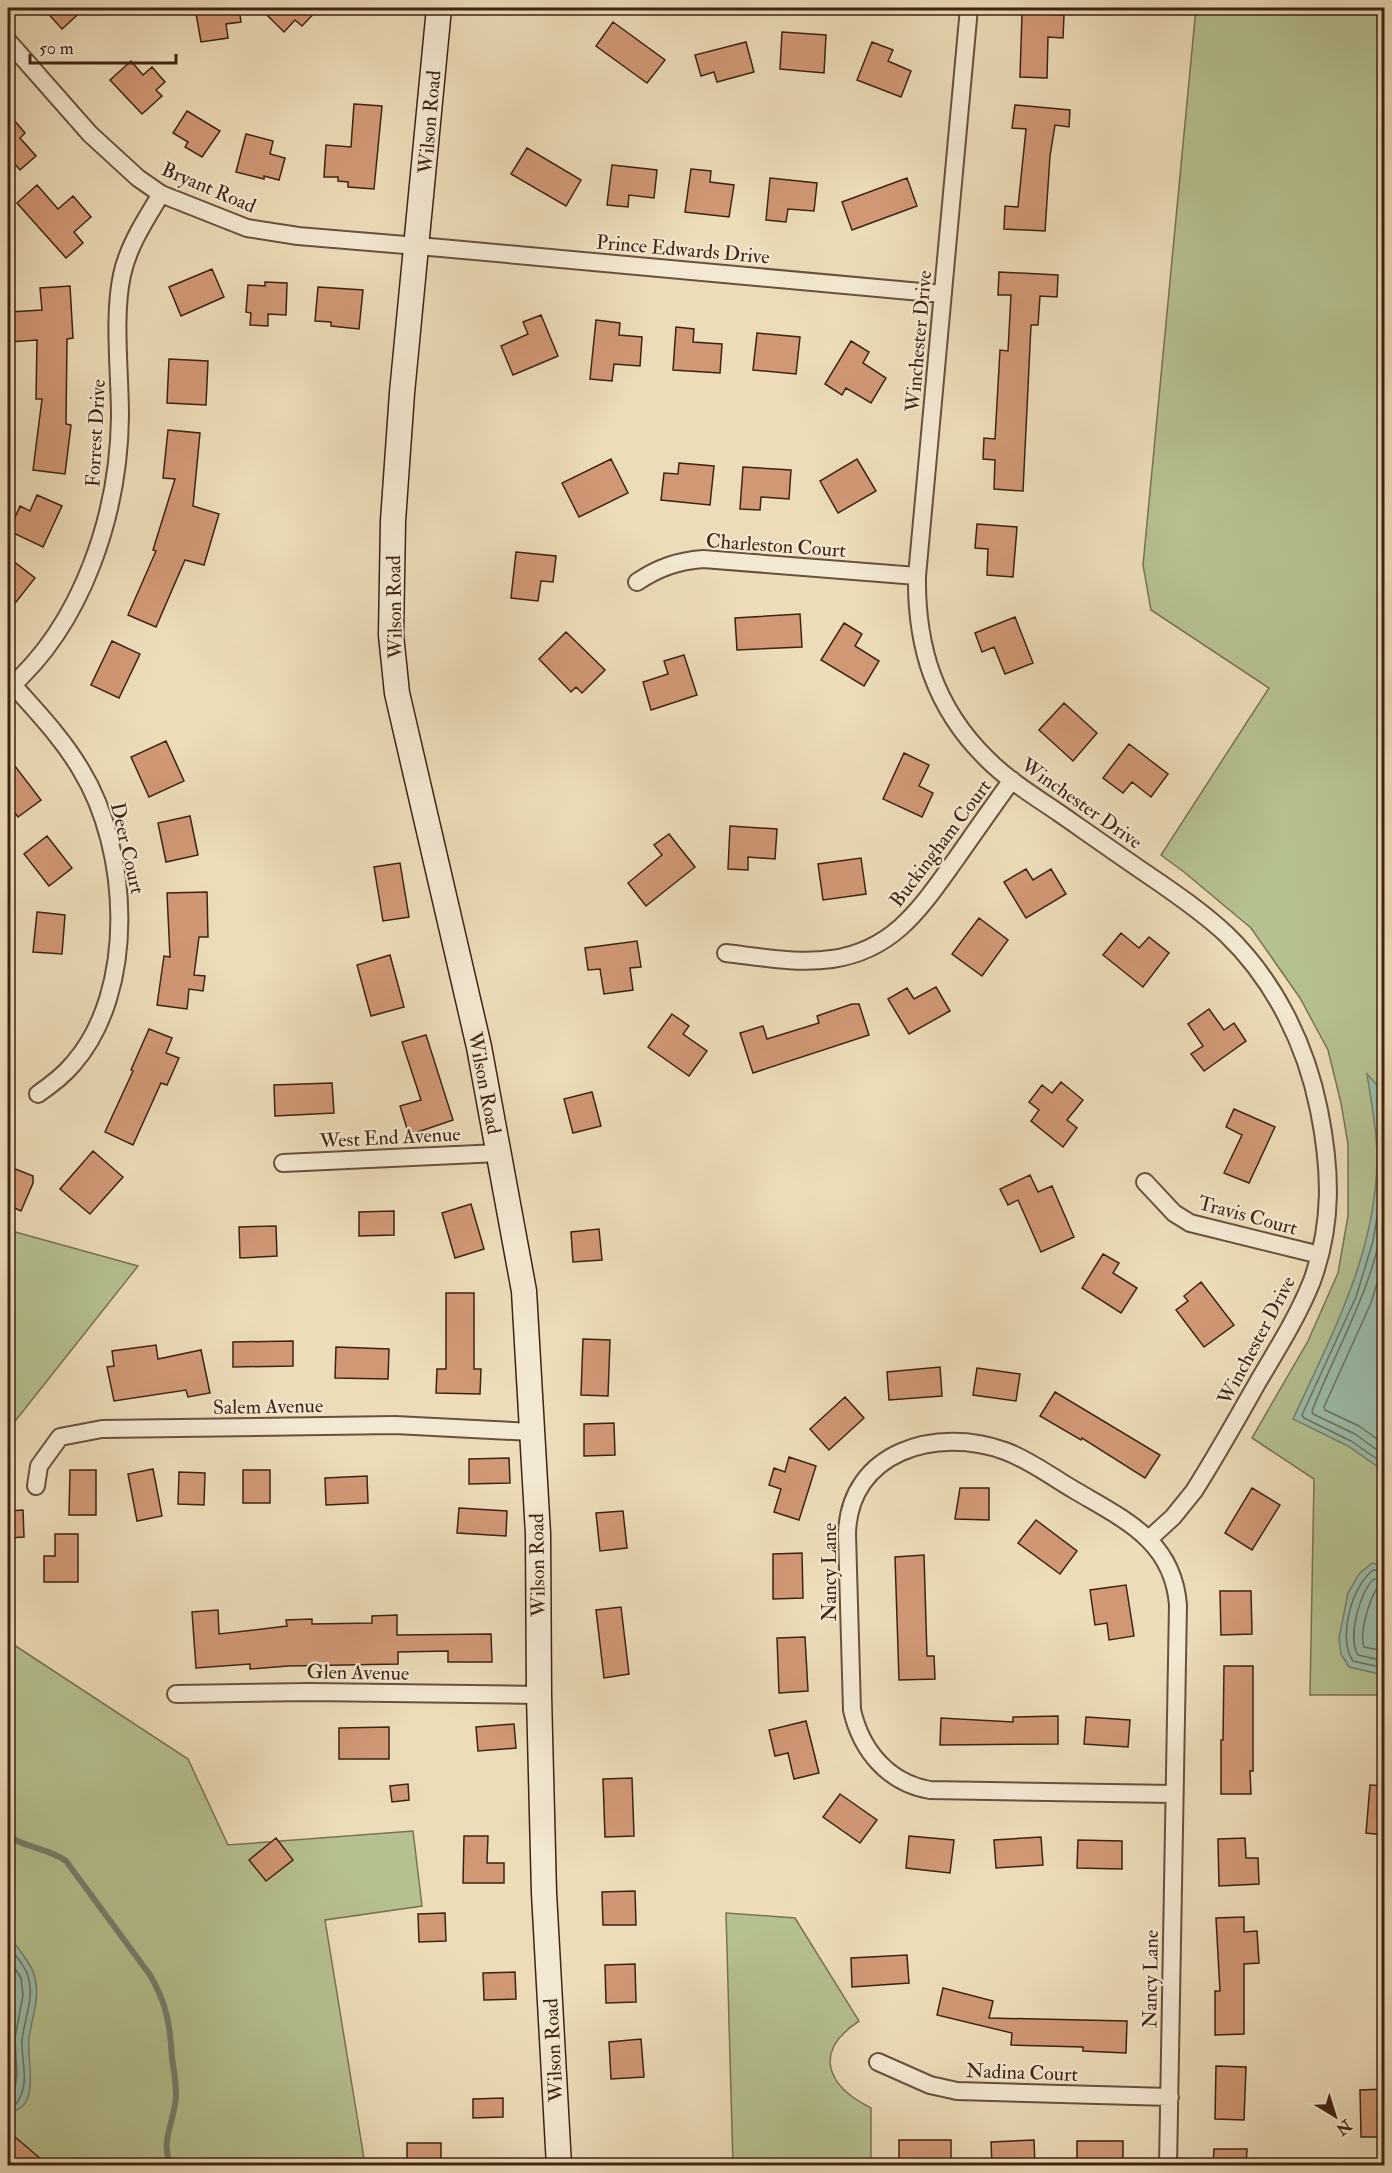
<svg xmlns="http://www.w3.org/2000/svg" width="1392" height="2173" font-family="'IM FELL Double Pica',serif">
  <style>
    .green { fill: #b6c190; stroke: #7a7252; stroke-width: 1.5 }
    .water { fill: #9abcaa; stroke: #767f6e; stroke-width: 1.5 }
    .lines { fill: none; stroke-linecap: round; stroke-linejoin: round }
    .shore { stroke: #6c705e; stroke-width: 1.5 }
    .stream { stroke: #767f6e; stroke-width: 6 }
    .building { fill: #d19876; stroke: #3f2313; stroke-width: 1.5 }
    .street-casing { stroke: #6a513c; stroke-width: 20 }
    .secondary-casing { stroke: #3f2313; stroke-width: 27 }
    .street { stroke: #f3e8d1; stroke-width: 16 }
    .secondary { stroke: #f3e8d1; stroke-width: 24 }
    .labels { text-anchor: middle; stroke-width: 4.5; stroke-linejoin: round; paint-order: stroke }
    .street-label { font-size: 20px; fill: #3f2313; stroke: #f3e8d1 }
  </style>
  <rect width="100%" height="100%" fill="#ecdcb8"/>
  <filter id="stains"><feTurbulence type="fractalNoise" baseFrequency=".00333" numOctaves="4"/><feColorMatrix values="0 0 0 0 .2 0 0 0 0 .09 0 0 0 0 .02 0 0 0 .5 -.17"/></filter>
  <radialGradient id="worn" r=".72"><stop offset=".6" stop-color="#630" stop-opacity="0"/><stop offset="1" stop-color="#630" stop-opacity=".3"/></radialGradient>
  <path class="green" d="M1196 8H1384V1695H1310L1314 1479 1252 1438 1308 1341 1338 1273 1348 1216V1144L1341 1103 1328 1050 1300 998 1251 928 1184 872 1161 855 1269 688 1151 610 1143 565Z
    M8 1230 138 1266 8 1430Z
    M8 1641 188 1759 228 1845 413 1831 422 1906 325 1920 365 2165H8Z
    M726 1913 795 1918 859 2021C812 2052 827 2086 871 2108V2165H733Z"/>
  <path class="water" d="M1367 1074 1384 1093V1471L1348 1446 1293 1419C1332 1334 1377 1252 1377 1156 1377 1129 1371 1101 1367 1074Z
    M1372 1563 1384 1566V1675L1349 1667 1341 1654 1339 1638 1348 1593 1359 1574Z
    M8 1935C16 1946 29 1960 34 1974 41 1995 32 2017 29 2038 26 2057 41 2103 14 2111L8 2108Z"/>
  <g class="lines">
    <path class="shore" d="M1384 1097 1379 1096 1377 1099 1383 1155 1381 1194 1373 1241 1356 1297 1302 1415 1304 1418 1351 1441 1384 1464
      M1384 1217C1373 1289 1338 1345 1312 1411L1313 1414 1355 1434 1384 1455
      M1384 1260 1371 1303 1324 1407 1325 1410 1359 1426 1384 1444
      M1384 1571 1373 1570C1352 1586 1337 1638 1353 1661L1384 1668
      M1384 1579H1374C1360 1590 1347 1639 1358 1655L1384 1661
      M1384 1588H1377C1369 1601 1359 1633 1364 1647L1384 1651
      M8 1945C14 1954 25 1965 28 1976 35 1998 24 2019 22 2040 21 2062 31 2084 16 2104H8
      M8 1957 21 1978 23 1995 15 2038 17 2075 14 2095 8 2096"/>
    <path class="stream" d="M8 1835C24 1848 48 1848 66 1861L150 1975C167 2004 170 2025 172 2058 174 2070 176 2082 176 2095 176 2118 158 2144 172 2166"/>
  </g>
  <path class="building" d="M43 8H85L62 29Z
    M195 8H239L241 22 226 24 228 38 201 42Z
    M260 8H319L302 26 295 20 284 32Z
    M1022 13 1064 15 1063 38 1048 37 1047 78 1020 77Z
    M613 22 665 60 647 83 596 46Z
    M782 32 826 35 824 73 780 69Z
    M746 42 754 72 717 82 714 72 701 76 695 55Z
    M872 42 893 50 888 61 911 71 901 97 857 80Z
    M131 61 143 75 152 67 165 82 156 90 162 96 142 114 110 80Z
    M354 104 382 106 374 189 348 187V182L338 181V177H324L326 145 351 147Z
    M1015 105 1070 110 1069 127 1055 125 1050 156 1045 231 1004 229 1005 206 1018 207 1026 129 1012 128Z
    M187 111 220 131 202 157 185 147 188 142 173 133Z
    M8 113 25 133 20 138 36 156 20 170 8 156Z
    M246 134 273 141 270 154 285 158 279 180 264 176V179L236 172Z
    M527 148 581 180 566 206 511 174Z
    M612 165 657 170 654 198 629 195 628 207 607 205Z
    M691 169 711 171 710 182 734 185 729 217 685 212Z
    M770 178 817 183 814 211 788 209 786 222 766 220Z
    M907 178 917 206 852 230 842 202Z
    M37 185 58 209 73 196 91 217 74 232 83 243 66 258 17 203Z
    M212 269 224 297 181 316 169 287Z
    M999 272 1058 275 1057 297 1040 296 1038 325H1031L1023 491 994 489 995 460 983 459 984 438 995 439 1000 350 1008 351 1011 295H998Z
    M265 282 287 283 286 315 268 314V326L250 325 251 313 246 312 248 285 265 286Z
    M70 286 73 338 67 339 66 424 71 425 65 474 33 470 42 399H36L37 340 10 342 9 312 42 310 40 288Z
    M318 287 363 290 359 329 331 326V322L315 321Z
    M541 315 558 356 513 375 501 346 528 334 523 322Z
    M596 320 620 323 619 335 642 337 640 366 614 364 612 381 590 379Z
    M676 327 694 329 693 342 722 344 720 373 673 370Z
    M757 333 800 337 796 374 753 370Z
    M851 341 869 352 863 363 886 378 871 403 846 388 842 395 825 384Z
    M169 359 208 361 206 405 167 403Z
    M168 430 200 433 193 506 219 514 204 565 185 560 156 627 128 615 156 551 153 550 175 479 163 478Z
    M611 459 628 493 579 517 562 483Z
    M857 459 876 491 838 513 820 481Z
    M679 463 714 466 710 505 661 500 664 473 678 474Z
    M743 467 791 470 789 499 761 497 760 510 740 509Z
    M37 495 62 506 43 547 9 531 20 506 30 511Z
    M977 524 1017 527 1013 577 987 575 988 549 975 548Z
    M516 552 556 556 553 582 541 581 538 601 511 598Z
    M8 557 35 578 8 612Z
    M800 614 802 647 737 650 735 618Z
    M1015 617 1033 663 1005 674 994 647 982 652 975 633Z
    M844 623 862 634 855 646 879 661 864 686 821 660Z
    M566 632 605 670 582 693 576 687 571 692 539 659Z
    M112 641 140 654 119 698 91 685Z
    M684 655 697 695 651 710 643 682 668 674 664 661Z
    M1064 703 1097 733 1073 761 1039 730Z
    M166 741 184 781 149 797 131 757Z
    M1129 744 1168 774 1151 797 1132 782 1123 793 1103 778Z
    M904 753 929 765 919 786 933 793 922 817 883 799Z
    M8 757 41 800 18 817 8 803Z
    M190 816 198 855 166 862 158 823Z
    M730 826 777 829 775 859 748 857V870L728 869Z
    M669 834 695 867 646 906 628 883 662 855 654 845Z
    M47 836 72 868 49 886 24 854Z
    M861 858 866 894 823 900 818 864Z
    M400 863 409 917 383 921 374 867Z
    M1026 869 1033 880 1051 869 1066 894 1026 918 1004 882Z
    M207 892 208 937H199L194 975 205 976 203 991 189 989 187 1009 157 1005 164 956 170 957 167 893Z
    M37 912 65 915 62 954 33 952Z
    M979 918 1008 940 982 976 952 954Z
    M1121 933 1139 948 1149 937 1169 953 1143 987 1103 955Z
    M637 941 641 967 630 968 633 990 604 994 600 969 588 970 585 948Z
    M390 955 404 1007 371 1016 357 965Z
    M936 987 950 1011 909 1034 888 999 907 988 914 999Z
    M852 1004H859L869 1035 753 1073 740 1033 763 1026 767 1039 819 1023 817 1016Z
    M1209 1009 1224 1030 1234 1023 1246 1041 1204 1071 1191 1054 1203 1046 1188 1024Z
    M672 1014 689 1026 683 1034 707 1051 689 1076 648 1047Z
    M149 1029 172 1038 166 1053 179 1058 167 1085 161 1083 133 1145 105 1132 133 1071 131 1070Z
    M426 1035 453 1120 409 1135 400 1106 421 1100 402 1042Z
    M1061 1082 1083 1100 1067 1120 1077 1128 1063 1147 1031 1121 1039 1110 1029 1102 1042 1085 1052 1093Z
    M332 1083 334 1113 275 1116 274 1085Z
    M592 1092 601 1126 573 1133 564 1099Z
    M1234 1109 1275 1127 1249 1183 1224 1173 1242 1135 1226 1127Z
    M93 1151 123 1177 90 1214 60 1189Z
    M8 1166 33 1176V1183L21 1211 8 1205Z
    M1030 1175 1038 1192 1052 1186 1074 1237 1041 1252 1018 1200 1008 1205 1000 1189Z
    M471 1204 484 1249 455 1258 442 1213Z
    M394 1211V1235L359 1236V1212Z
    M276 1226 277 1256 240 1258 239 1227Z
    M599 1229 602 1260 573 1262 571 1232Z
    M1103 1254 1119 1263 1113 1273 1137 1288 1121 1313 1082 1288Z
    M1201 1282 1234 1325 1204 1347 1176 1310 1188 1301 1184 1296Z
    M446 1293H474V1369H481L480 1394 436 1393 437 1369H446Z
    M583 1339 610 1340 608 1396 581 1395Z
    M293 1341V1366L233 1367V1342Z
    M156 1345 158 1359 201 1350 210 1393 188 1397 186 1390 114 1401 107 1367 114 1366 112 1351Z
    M336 1347 389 1349 388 1379 335 1378Z
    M940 1367 942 1396 889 1400 887 1372Z
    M977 1368 1020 1374 1016 1401 973 1395Z
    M1055 1392 1160 1455 1145 1478 1082 1438 1081 1440 1040 1416Z
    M845 1397 864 1418 829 1450 810 1429Z
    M614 1423 615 1455 584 1456V1424Z
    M789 1457 816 1466 799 1520 774 1512 781 1489 769 1485 774 1468 785 1472Z
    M509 1458 510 1483 469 1484V1459Z
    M153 1469 162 1516 137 1521 128 1474Z
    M70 1470H96V1515H69Z
    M243 1470H270V1503H243Z
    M179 1472 205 1473 204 1505 178 1504Z
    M367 1476 368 1503 326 1505 325 1478Z
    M960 1488H989V1520L955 1519Z
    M1252 1488 1280 1505 1252 1550 1225 1533Z
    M459 1508 507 1511 506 1536 457 1533Z
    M23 1510 24 1537 8 1538V1511Z
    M623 1511 627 1548 600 1551 596 1513Z
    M1036 1520 1077 1551 1060 1574 1018 1543Z
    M55 1534H78V1582H44V1556H55Z
    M802 1553 803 1598 773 1599V1554Z
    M924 1555 927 1656H934L935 1679 899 1680 895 1557Z
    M1126 1585 1134 1636 1109 1640 1107 1623 1095 1625 1090 1590Z
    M1220 1591H1251L1252 1634 1221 1635Z
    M621 1607 629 1674 604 1678 596 1610Z
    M218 1610 219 1634 287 1626 286 1620 312 1619V1624L372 1623V1616L397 1615V1635L491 1634 492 1662H448V1651L398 1652V1664L288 1666 250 1669V1664L196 1668 192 1612Z
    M805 1637 808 1691 779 1693 777 1638Z
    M1224 1666H1253V1771H1250L1251 1794H1221V1740H1223Z
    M1058 1716V1744L940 1745 941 1718 1013 1722V1717Z
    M1086 1717 1130 1720 1128 1747 1084 1744Z
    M806 1721 819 1773 794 1779 788 1753 775 1756 769 1730Z
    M514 1724 516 1748 478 1751 476 1727Z
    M389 1727V1759H339V1728Z
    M632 1778 634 1836 605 1837 603 1779Z
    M408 1784 409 1800 392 1802 390 1786Z
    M1370 1785 1384 1786V1835L1366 1833Z
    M840 1794 877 1820 860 1843 823 1817Z
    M464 1836H488L487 1863H504V1883H463Z
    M909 1836 954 1840 950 1873 906 1868Z
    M1041 1837 1043 1865 996 1868 994 1840Z
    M276 1838 293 1860 266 1881 249 1860Z
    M1245 1838 1246 1858H1258L1259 1884 1219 1886 1218 1839Z
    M1078 1840 1122 1841V1869L1077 1868Z
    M635 1891 636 1925H603L602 1892Z
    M445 1913 446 1941 419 1942 418 1914Z
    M1244 1917V1932L1257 1931 1259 1963 1244 1964V2034L1215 2035V1991H1220L1216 1918Z
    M907 1955 909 1983 852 1987 851 1958Z
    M635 1964 636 2002 606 2003 605 1965Z
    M515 1972 516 1999 484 2000 483 1973Z
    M943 1988 993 2001 989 2018 1127 2021 1126 2053 1083 2051V2047L1011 2045 1012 2033 937 2015Z
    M641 2039 644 2077 611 2079 609 2042Z
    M1216 2066 1246 2067 1244 2120 1215 2119Z
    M1384 2089V2137H1361L1360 2090Z
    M503 2098V2117L473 2118V2099Z
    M8 2131 49 2166H8Z
    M899 2140H951V2166H899Z
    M1034 2140 1035 2166H992L991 2142Z
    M1077 2141H1123V2166H1077Z
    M407 2143H441V2166H407Z
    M1214 2149H1247L1246 2166H1213Z"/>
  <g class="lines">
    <defs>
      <path id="street" d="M969 8 917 576C916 647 935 708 987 759 1008 780 1034 796 1059 813 1092 836 1126 860 1160 883 1183 899 1206 915 1226 934 1275 981 1306 1045 1319 1110 1331 1170 1333 1223 1312 1281 1298 1316 1278 1348 1259 1380 1238 1417 1217 1455 1194 1491L1173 1517 1149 1539
        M8 41 90 134 138 178 161 194 247 228 298 236 441 248 943 294
        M637 582C658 568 677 561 703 559L917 576
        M13 685C37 712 63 739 81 770 130 850 137 991 73 1064 63 1076 51 1085 38 1094
        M8 689C83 624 119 513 120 416 120 373 113 316 122 275 128 246 146 219 161 194
        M726 953C761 957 797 964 832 959 895 950 922 906 956 859 975 832 993 806 1012 780
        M283 1163 499 1153
        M1145 1182 1174 1213 1190 1223 1320 1255
        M36 1486 39 1466 60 1437 102 1429 395 1425 532 1432
        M176 1694 310 1692 539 1695
        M878 2062 930 2085 957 2091 1170 2097
        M1168 2166 1178 1605C1173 1541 1125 1520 1076 1491 1053 1478 1030 1460 1005 1451 937 1426 849 1451 847 1534L852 1710C861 1750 888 1783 930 1790L1173 1794"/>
      <path id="secondary" d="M439 8 402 393 393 521 391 635 397 693 479 1047 524 1291 538 1534 539 1695 544 1893 559 2166"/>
    </defs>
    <use href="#street" class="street-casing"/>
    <use href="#secondary" class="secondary-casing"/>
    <use href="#street" class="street"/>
    <use href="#secondary" class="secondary"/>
  </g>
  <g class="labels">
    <g class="street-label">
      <text transform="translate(429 122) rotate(-85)" y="7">Wilson Road</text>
      <text transform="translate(209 187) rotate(23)" y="7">Bryant Road</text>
      <text transform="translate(683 249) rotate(5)" y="7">Prince Edwards Drive</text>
      <text transform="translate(918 341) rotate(-85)" y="7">Winchester Drive</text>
      <text transform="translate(95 433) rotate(-87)" y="7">Forrest Drive</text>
      <text transform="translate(776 545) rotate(4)" y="7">Charleston Court</text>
      <text transform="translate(394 607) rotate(-91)" y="7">Wilson Road</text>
      <text transform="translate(1082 803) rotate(35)" y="7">Winchester Drive</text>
      <text transform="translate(940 843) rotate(-53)" y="7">Buckingham Court</text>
      <text transform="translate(128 848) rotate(77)" y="7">Deer Court</text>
      <text transform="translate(485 1083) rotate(79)" y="7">Wilson Road</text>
      <text transform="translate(390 1137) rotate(-3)" y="7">West End Avenue</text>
      <text transform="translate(1248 1215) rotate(15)" y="7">Travis Court</text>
      <text transform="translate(1256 1340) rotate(-62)" y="7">Winchester Drive</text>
      <text transform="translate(268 1406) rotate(-1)" y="7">Salem Avenue</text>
      <text transform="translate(537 1565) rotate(-91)" y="7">Wilson Road</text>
      <text transform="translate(829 1572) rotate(-90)" y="7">Nancy Lane</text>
      <text transform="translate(358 1672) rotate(1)" y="7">Glen Avenue</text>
      <text transform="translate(1150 1979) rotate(-89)" y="7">Nancy Lane</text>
      <text transform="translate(553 2050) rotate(-93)" y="7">Wilson Road</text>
      <text transform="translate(1022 2072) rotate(2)" y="7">Nadina Court</text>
    </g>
  </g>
  <rect width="1392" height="2173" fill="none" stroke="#ecdcb8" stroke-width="30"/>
  <rect x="9" y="9" width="1374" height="2155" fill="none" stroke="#3f2313" stroke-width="3"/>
  <rect x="15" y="15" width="1362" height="2143" fill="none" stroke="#3f2313" stroke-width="1.5"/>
  <g transform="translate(1335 2116) rotate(142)" stroke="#f3e8d1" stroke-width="4.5" paint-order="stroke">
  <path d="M0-4.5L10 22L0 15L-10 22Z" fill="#3f2313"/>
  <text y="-9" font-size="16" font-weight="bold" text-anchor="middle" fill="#3f2313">N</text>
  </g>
  <path d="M30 54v9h146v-9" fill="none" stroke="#3f2313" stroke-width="3"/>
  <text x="39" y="54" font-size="18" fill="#3f2313" stroke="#f3e8d1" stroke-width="4.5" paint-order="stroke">50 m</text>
  <rect width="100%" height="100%" filter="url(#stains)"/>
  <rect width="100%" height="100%" fill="url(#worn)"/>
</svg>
